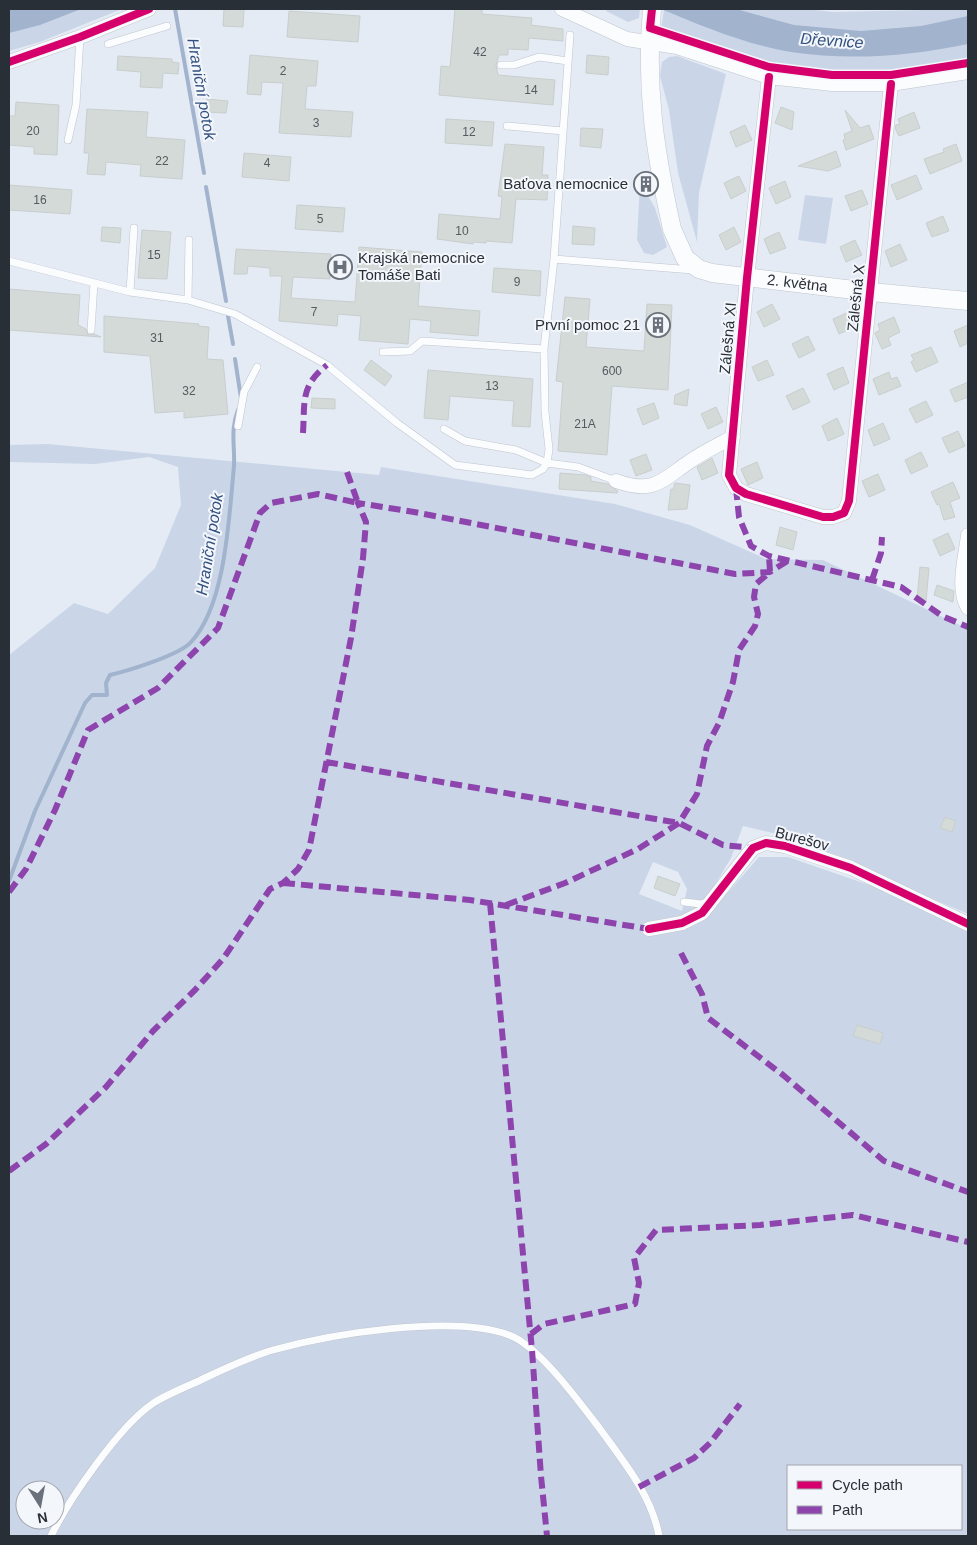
<svg xmlns="http://www.w3.org/2000/svg" width="977" height="1545" font-family="Helvetica,sans-serif">
  <style>
    .green { fill: #cad6e8; fill-rule: evenodd }
    .water { fill: #a2b3cd }
    .lines { fill: none; stroke-linecap: round; stroke-linejoin: round }
    .stream { stroke: #a2b3cd; stroke-width: 4 }
    .building { fill: #d4dad7; stroke: #c9cecd }
    .service-casing { stroke: #c0c5cd; stroke-width: 8 }
    .minor-casing { stroke: #c0c5cd; stroke-width: 15 }
    .tertiary-casing { stroke: #c0c5cd; stroke-width: 19 }
    .service { stroke: #fbfcfe; stroke-width: 7 }
    .minor { stroke: #fbfcfe; stroke-width: 14 }
    .tertiary { stroke: #fbfcfe; stroke-width: 18 }
    .quiet { stroke: #8e44ad; stroke-width: 6; stroke-dasharray: 12 6; stroke-linecap: butt }
    .cycleway-casing { stroke: #f3f6fb; stroke-width: 11 }
    .cycleway { stroke: #d6006c; stroke-width: 8 }
    .labels { text-anchor: middle; stroke-width: 4; stroke-linejoin: round; paint-order: stroke }
    .number-label { font-size: 12px; fill: #545a5f }
    .poi-label { font-size: 15px; fill: #292f37; stroke: #f3f6fb; text-anchor: end }
    .street-label { font-size: 15px; fill: #292f37; stroke: #f3f6fb }
    .water-label { font-size: 16px; font-style: italic; fill: #33517f; stroke: #f3f6fb }
  </style>
  <rect width="100%" height="100%" fill="#e4ebf5"/>
  <path class="green" d="M9 9H122L40 42 9 51Z
    M607 9H640L639 18 628 22 606 11Z
    M664 9H806L833 12 968 9V61C905 75 838 76 775 64 736 57 698 43 661 30Z
    M677 56 726 74 699 193 697 242 678 173 669 110 660 76 662 62 669 57Z
    M640 182 655 208 667 247 653 255 644 253 637 240Z
    M805 195 833 198 826 244 798 240Z
    M48 444 379 475 381 467 615 504 690 525 766 559 823 560 968 629V914L786 836 743 826 731 858 713 888 716 906 759 857H788L875 887 968 930V1536H9V655L74 603 108 614 155 568 181 505 178 467 149 457 95 464 9 462V445ZM653 862 678 872 687 889 682 911 639 894ZM788 1466H961V1529H788ZM25 1490H55V1520H25Z"/>
  <path class="water" d="M9 9H81L40 25 9 33Z
    M661 9H736L794 25 861 31 921 26 968 16V44C909 56 851 61 791 52 747 45 702 26 661 9Z"/>
  <g class="lines">
    <path class="stream" d="M175 9 204 173
      M206 187 226 301
      M228 316 233 344
      M235 359 241 398
      M9 881 35 811 85 703 92 695H107L106 683 110 675C127 671 180 655 191 642 226 605 229 516 234 466 235 445 230 431 238 410"/>
  </g>
  <path class="building" d="M224 9H244L243 27 223 26Z
    M455 9H482V14L532 18 531 25 563 29V41L529 38 528 50 508 49V55H499L496 65 498 75 555 80 553 105 439 95 441 66 450 67Z
    M289 11 360 16 358 42 287 37Z
    M250 55 318 61 316 86H307L305 109 353 112 351 137 279 133 283 83 262 82 261 95 247 94Z
    M587 55 609 57 608 75 586 73Z
    M118 56 172 59V62L179 63 178 74 163 73 162 88 140 87 141 72 117 70Z
    M207 99 228 101 226 113 205 112Z
    M16 102 59 105 57 155 34 154V147L9 145V116H15Z
    M781 107 794 112 792 130 775 123Z
    M87 109 148 112 146 137 185 140 182 179 140 176 141 165 106 162 105 175 87 174 89 153H84Z
    M845 110 860 128 869 125 874 139 846 150 843 140 845 139 844 134 852 131Z
    M914 112 920 128 899 136 895 128 896 125 900 124 898 119Z
    M446 119 494 122 492 146 445 143Z
    M745 125 752 140 736 147 730 132Z
    M581 128 603 129 601 148 580 146Z
    M505 144 544 147 542 175H548L547 200 516 199 512 243 486 241V243L473 242V244L437 239 439 214 500 219 502 197 498 196Z
    M956 144 962 161 930 174 924 159 944 152 943 149Z
    M836 151 841 166 828 171 798 166Z
    M244 153 291 157 289 181 242 177Z
    M916 175 922 189 897 200 891 185Z
    M739 176 746 191 731 199 724 183Z
    M785 181 791 197 776 204 769 188Z
    M9 185 72 190 70 214 9 210Z
    M862 190 868 204 851 211 845 196Z
    M297 205 345 208 343 232 295 229Z
    M943 216 949 231 932 237 926 223Z
    M573 226 595 228 594 245 572 244Z
    M102 227 121 228 120 243 101 241Z
    M734 227 741 242 726 250 719 235Z
    M142 230 171 232 167 279 138 278Z
    M779 232 786 248 770 254 764 239Z
    M855 240 862 255 846 262 840 247Z
    M900 244 907 260 891 267 885 251Z
    M359 247 422 252 418 306 480 311 478 336 430 332 431 321 410 319 408 344 359 340 361 316 338 314 337 326 279 321 282 276H270V268L248 266 247 274H234L236 249 331 254 330 279 293 277 291 298 355 302Z
    M494 268 541 271 540 296 492 292Z
    M9 289 80 295 78 325 86 329 88 335 94 334 101 337 9 330Z
    M565 297 590 299 586 347 644 351 647 304 672 305 668 390 612 386 607 455 558 451 563 382 556 381Z
    M772 304 780 319 764 327 757 312Z
    M849 312 855 327 839 334 833 319Z
    M104 316 199 324 198 326 209 327 207 359 223 360 228 414 184 418V411L155 413 150 356 104 352Z
    M894 317 900 332 888 338 891 345 882 349 875 333 880 330 878 324Z
    M968 325V343L960 347 954 331Z
    M808 336 815 350 799 358 792 344Z
    M931 347 938 362 916 372 911 362 914 360 911 355Z
    M371 360 392 376 385 386 364 370Z
    M767 360 774 375 758 381 752 367Z
    M843 367 849 383 834 390 827 374Z
    M428 370 533 379 530 427 512 426 514 401 450 396 448 420 424 418Z
    M889 372 891 379 897 377 901 386 879 395 873 379Z
    M968 382V397L955 402 950 390Z
    M803 388 810 402 793 410 786 396Z
    M689 389 687 406 674 404 675 395Z
    M312 398 335 399V409L311 408Z
    M926 401 933 415 916 423 909 409Z
    M654 403 659 418 643 425 637 409Z
    M716 407 723 422 708 429 701 414Z
    M837 418 844 434 828 441 822 426Z
    M883 423 890 439 874 446 868 430Z
    M958 431 965 446 949 453 942 438Z
    M921 452 928 466 911 474 905 460Z
    M646 454 652 470 636 476 630 460Z
    M712 458 718 473 702 480 697 467Z
    M757 462 763 478 748 485 741 469Z
    M560 473 585 475 591 477V481L608 484 618 491 617 493 559 489Z
    M878 474 885 490 869 497 862 481Z
    M953 482 960 498 950 502 955 517 944 520 939 504 937 505 931 492Z
    M675 483 690 485 687 509 668 510 671 489 673 490Z
    M780 527 797 532 793 550 776 545Z
    M948 533 955 549 940 556 933 540Z
    M920 567 929 568 926 601 917 600Z
    M937 585 954 591 953 602 934 595Z
    M945 817 956 821 952 832 940 828Z
    M658 876 680 884 675 896 654 888Z
    M857 1025 883 1033 880 1044 853 1036Z"/>
  <g class="lines">
    <defs>
      <path id="service" d="M108 44 167 26
        M501 65H514L539 57 568 61
        M507 126 563 131
        M68 140 76 105 80 37
        M554 259 693 270
        M9 261 130 292 188 300 235 314 327 365 397 423 455 465 532 475 543 469 547 463 549 449 545 412 544 349 554 259 570 35
        M130 292 134 228
        M188 300 189 240
        M91 330 94 283
        M383 352 410 351 422 341 544 349
        M238 426 244 392 257 367
        M444 429 465 441 516 450 547 463 578 467 616 481
        M684 902 701 904 707 902
        M51 1536C69 1499 119 1427 152 1404 164 1396 179 1390 192 1384 218 1372 245 1358 273 1350 331 1334 452 1314 509 1335 539 1346 580 1403 600 1429 624 1462 652 1496 659 1536"/>
      <path id="minor" d="M562 9 627 39 677 47 769 77 832 84H891L968 72
        M9 62 80 37 149 9
        M769 77 747 278 729 475 736 488 746 494 823 517H833L844 513 849 501 891 84
        M616 481C653 494 660 482 689 462 703 452 718 445 733 437
        M968 535C966 556 956 588 968 608
        M649 929 682 923 702 913 753 848 766 843 785 846 851 868 968 924"/>
      <g id="tertiary">
        <path id="s1" d="M652 9C645 88 655 152 672 229L685 258 699 269 712 273 871 292 968 301"/>
      </g>
    </defs>
    <use href="#service" class="service-casing"/>
    <use href="#minor" class="minor-casing"/>
    <use href="#tertiary" class="tertiary-casing"/>
    <use href="#service" class="service"/>
    <use href="#minor" class="minor"/>
    <use href="#tertiary" class="tertiary"/>
    <path class="quiet" d="M303 433C305 402 300 386 327 365
      M347 472 358 503
      M736 488 739 517 751 546 769 556 901 587 942 616 968 627
      M872 580 881 553 882 537
      M326 762 679 823 723 845 753 848
      M283 883 470 900 649 929
      M9 892 26 869 55 810 88 730 158 688 218 628 260 513 271 503 318 494 358 503
      M490 903 532 1350 541 1476 547 1536
      M506 905 565 883 638 849 679 823 697 794 707 746 719 723 733 682 739 650 755 626 758 614 754 597 756 584 770 572 769 556
      M681 953 702 994 708 1018 783 1075 884 1161 968 1192
      M9 1171 46 1144 106 1087 153 1031 195 990 223 959 270 889 283 883 298 869 309 850 351 638 363 558 366 522 358 503 414 512 735 574 770 572 789 560
      M531 1334 544 1324 635 1304 639 1283 634 1258 656 1230 760 1225 853 1215 968 1242
      M639 1487 694 1458 710 1443 740 1404"/>
    <defs>
      <path id="cycleway" d="M652 9 650 28 769 67 832 75H891L968 63
        M9 62 80 37 149 9
        M769 77 747 278 729 475 736 488 746 494 823 517H833L844 513 849 501 891 84
        M649 929 682 923 702 913 753 848 766 843 785 846 851 868 968 924"/>
    </defs>
    <use href="#cycleway" class="cycleway-casing"/>
    <use href="#cycleway" class="cycleway"/>
  </g>
  <defs>
    <symbol id="building-ring" viewBox="-11 -11 22 22"><circle r="9.5" fill="#f3f6fb" stroke="#6a717a" stroke-width="1.5"/><path d="M-4-6H4V6H1V3H-1V6H-4ZM-2.5-4.3h1.7v1.8h-1.7ZM.8-4.3h1.7v1.8H.8ZM-2.5-1h1.7V.8h-1.7ZM.8-1h1.7V.8H.8Z" fill="#6a717a"/></symbol>
    <symbol id="hospital-ring" viewBox="-11 -11 22 22"><circle r="9.5" fill="#f3f6fb" stroke="#6a717a" stroke-width="1.5"/><path d="M-5-5h3v3.5h4V-5h3V5h-3V1.5h-4V5h-3Z" fill="#6a717a"/></symbol>
  </defs>
  <g fill-rule="evenodd">
    <use href="#building-ring" x="632" y="170" width="28" height="28"/>
    <use href="#hospital-ring" x="326" y="253" width="28" height="28"/>
    <use href="#building-ring" x="644" y="311" width="28" height="28"/>
  </g>
  <g class="labels">
    <g class="number-label">
      <text x="480" y="56">42</text>
      <text x="283" y="75">2</text>
      <text x="531" y="94">14</text>
      <text x="316" y="127">3</text>
      <text x="33" y="135">20</text>
      <text x="469" y="136">12</text>
      <text x="162" y="165">22</text>
      <text x="267" y="167">4</text>
      <text x="40" y="204">16</text>
      <text x="320" y="223">5</text>
      <text x="462" y="235">10</text>
      <text x="154" y="259">15</text>
      <text x="517" y="286">9</text>
      <text x="314" y="316">7</text>
      <text x="157" y="342">31</text>
      <text x="612" y="375">600</text>
      <text x="492" y="390">13</text>
      <text x="189" y="395">32</text>
      <text x="585" y="428">21A</text>
    </g>
    <g class="poi-label">
      <text x="628" y="189">Baťova nemocnice</text>
      <text x="358" y="263" text-anchor="start">Krajská nemocnice<tspan x="358" dy="17">Tomáše Bati</tspan></text>
      <text x="640" y="330">První pomoc 21</text>
    </g>
    <g class="street-label">
      <text dy="5" stroke="none"><textPath href="#s1" startOffset="371">2. května</textPath></text>
      <text transform="translate(856 298) rotate(-84)" y="5">Zálešná X</text>
      <text transform="translate(728 338) rotate(-85)" y="5">Zálešná XI</text>
      <text transform="translate(802 839) rotate(15)" y="5">Burešov</text>
    </g>
    <g class="water-label">
      <text transform="translate(832 40) rotate(4)" y="6">Dřevnice</text>
      <text transform="translate(202 89) rotate(80)" y="6">Hraniční potok</text>
      <text transform="translate(209 544) rotate(-81)" y="6">Hraniční potok</text>
    </g>
  </g>
  <rect width="977" height="1545" fill="none" stroke="#292f37" stroke-width="20"/>
  <rect x="787" y="1465" width="175" height="65" fill="#f3f6fb" stroke="#a2a6ad"/>
  <rect x="797" y="1481" width="25" height="8" fill="#d6006c" stroke="#a2a6ad"/>
  <text x="832" y="1490" font-size="15" fill="#292f37">Cycle path</text>
  <rect x="797" y="1506" width="25" height="8" fill="#8e44ad" stroke="#a2a6ad"/>
  <text x="832" y="1515" font-size="15" fill="#292f37">Path</text>
  <g transform="translate(40 1505) rotate(169)"><circle r="24" fill="#f3f6fb" stroke="#a2a6ad"/>
  <path d="M0-4L9 19L0 12L-9 19Z" fill="#6a717a"/>
  <text y="-8" font-size="14" font-weight="bold" text-anchor="middle" fill="#292f37">N</text>
  </g>
</svg>
